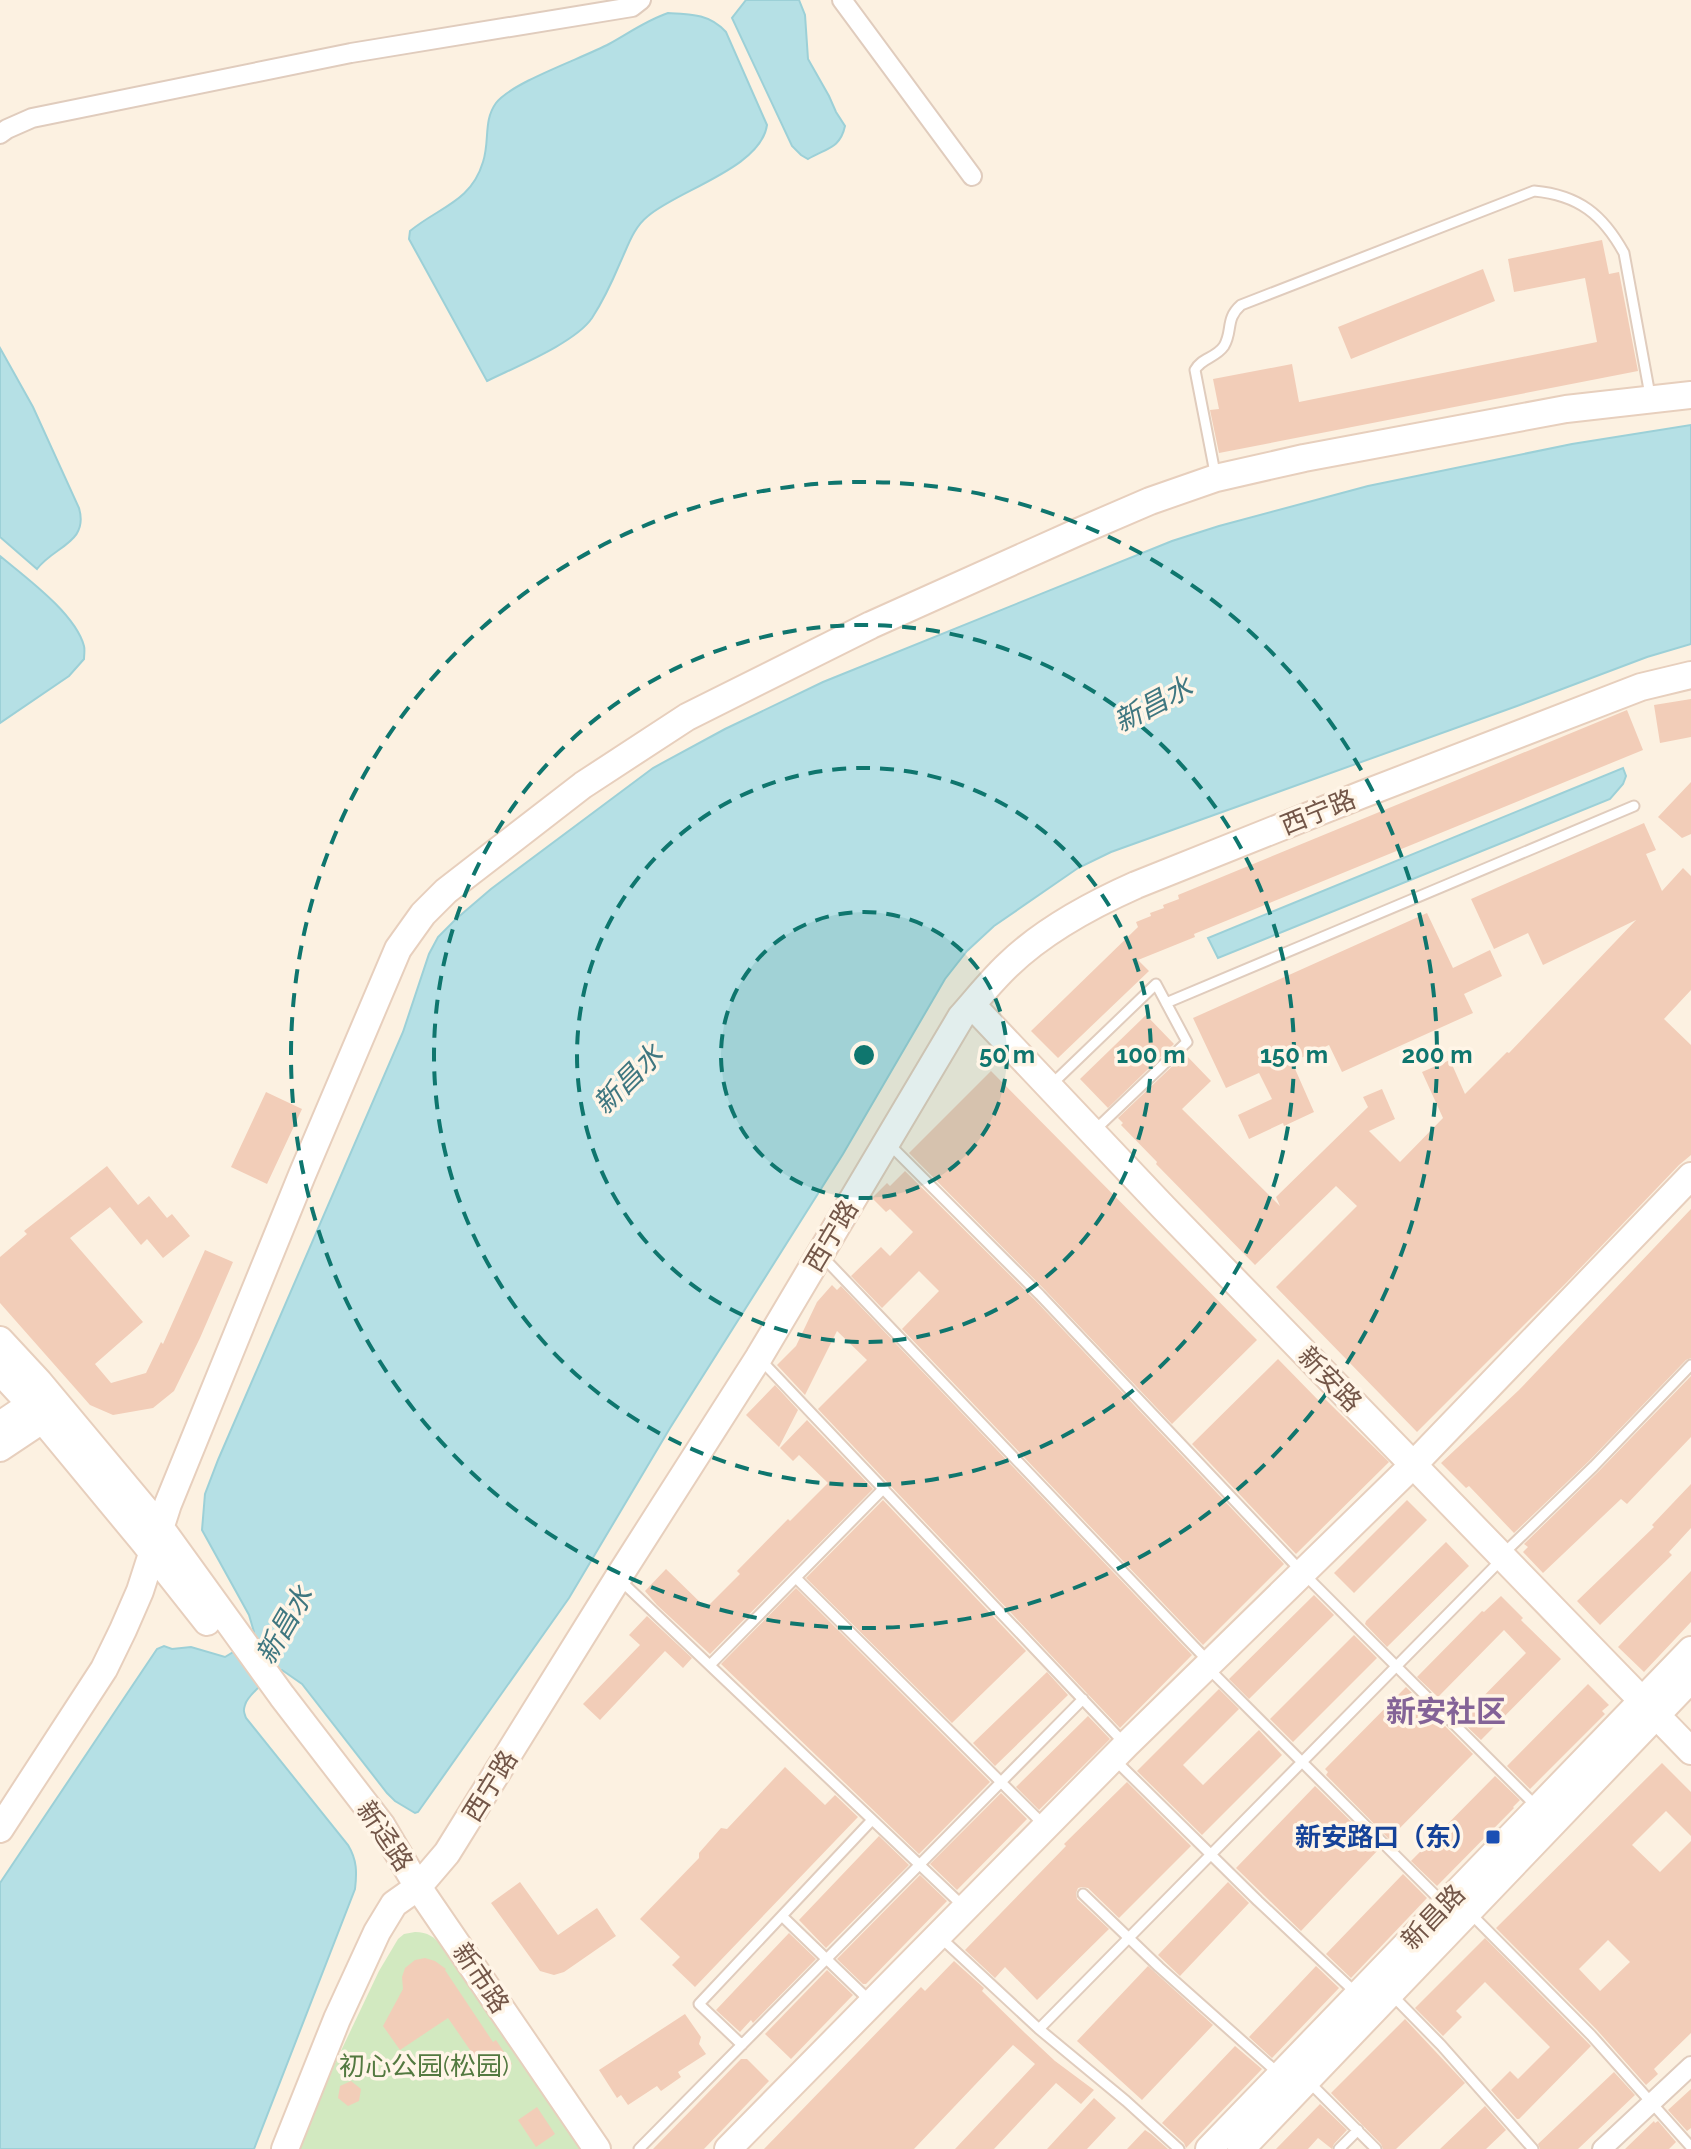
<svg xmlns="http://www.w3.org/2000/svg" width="1691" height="2149" font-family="Raleway,'Noto Sans SC',sans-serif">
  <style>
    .green { fill: #d2e9c0 }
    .water { fill: #b5e0e5; stroke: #9cd0d7; stroke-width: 2 }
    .building { fill: #f2cdb8; fill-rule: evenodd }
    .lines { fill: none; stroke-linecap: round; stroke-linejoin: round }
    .lane-casing { stroke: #e0ccbd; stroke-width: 13 }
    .street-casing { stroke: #e0ccbd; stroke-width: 22 }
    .secondary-casing { stroke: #e7cfbd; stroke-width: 30 }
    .lane { stroke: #fff; stroke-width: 9 }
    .street { stroke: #fff; stroke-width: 18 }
    .secondary { stroke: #fff; stroke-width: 26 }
    .ring { fill: none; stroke: #0f766e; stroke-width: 4; stroke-dasharray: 14 10 }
    .transit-dot { fill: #1a4fb4; stroke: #fff5e7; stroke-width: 3 }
    .labels { text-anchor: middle; stroke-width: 7; stroke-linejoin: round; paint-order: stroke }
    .street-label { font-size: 26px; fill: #735648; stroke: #fff5e7 }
    .transit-label { font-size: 26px; font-weight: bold; fill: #164399; stroke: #fff5e7; text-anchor: end }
    .park-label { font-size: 26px; fill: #537940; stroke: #fff5e7 }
    .water-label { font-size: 28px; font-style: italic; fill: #3f7780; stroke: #fff5e7 }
    .quarter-label { font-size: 30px; font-weight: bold; fill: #846397; stroke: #fff5e7 }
    .centre { fill: #0f766e; stroke: #fff5e7; stroke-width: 4 }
    .ring-label { font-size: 24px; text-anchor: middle; font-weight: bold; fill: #0f766e; stroke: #fff5e7; stroke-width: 7; stroke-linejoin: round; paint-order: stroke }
  </style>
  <rect width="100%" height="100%" fill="#fcf1e1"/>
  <path class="green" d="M415 1932C428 1932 434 1937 442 1946L582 2149H299L329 2076 379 1971 398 1939 404 1934Z"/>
  <path class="water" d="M746 0H799L805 15 808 59 829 96 836 112 845 126C840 149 826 148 808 159L801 155 792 146 732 18Z
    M668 13C691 14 710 14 726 32L767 125C761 168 678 190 648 216 633 228 628 246 620 263 612 282 603 301 592 318 575 343 515 367 487 381L409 239 410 231C439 207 471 202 483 162 490 141 483 121 496 103 512 82 583 58 609 44 629 33 647 20 668 13Z
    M0 348 33 407 79 508C89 543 54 546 37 569L0 537Z
    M1691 425V644L1647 657 1517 706 1111 852 1078 868 994 926 967 951 945 979 843 1154 670 1428 569 1598 418 1812 415 1813 395 1801 387 1793 302 1684 282 1670C273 1673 247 1696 245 1705 243 1711 244 1712 246 1718L348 1845C357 1860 357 1872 355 1889L254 2149H0V1883L157 1649 164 1646 172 1649 191 1647 225 1657 243 1646 254 1632 249 1615 202 1530 205 1494 218 1460 403 1032 429 954 438 937 456 919 491 889 653 768 725 729 823 682 1172 541 1219 526 1368 486 1572 444Z
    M0 556C25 577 75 613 84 646 85 650 84 655 84 659L69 676 0 723Z
    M1623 768 1626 776 1623 784 1610 799 1218 958 1208 938Z"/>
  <path class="building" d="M1602 240 1609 274 1619 272 1638 371 1219 453 1210 410 1219 409 1213 379 1292 364 1299 402 1597 342 1585 278 1514 292 1508 259Z
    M1483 269 1495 301 1351 359 1338 327Z
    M1691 699V737L1660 743 1654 705Z
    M1627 710 1643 750 1194 934 1195 937 1138 960 1149 971 1058 1058 1031 1031 1138 927 1136 922 1151 916 1150 913 1164 908 1163 905 1179 899 1178 895Z
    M1691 782V834L1682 838 1658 817Z
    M1644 823 1656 850 1646 854 1662 891 1683 868 1691 876V990L1664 1019 1691 1045V1155L1679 1165 1567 1282 1417 1432 1276 1287 1357 1206 1336 1186 1255 1265 1156 1164 1157 1162 1121 1125 1123 1123 1118 1118 1185 1054 1211 1081 1182 1109 1280 1206 1276 1197 1368 1107 1363 1097 1382 1089 1395 1119 1369 1131 1400 1162 1443 1118 1422 1072 1450 1060 1465 1094 1507 1052 1509 1053 1636 920 1543 965 1528 933 1494 949 1471 899Z
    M1427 913 1453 968 1490 950 1502 976 1464 994 1473 1013 1342 1072 1329 1045 1292 1062 1314 1112 1284 1126 1283 1123 1249 1139 1238 1115 1272 1099 1259 1073 1226 1088 1193 1018Z
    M1146 1015 1174 1044 1108 1108 1080 1079Z
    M991 1071 1257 1340 1172 1424 1045 1290 909 1153Z
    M266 1092 302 1109 267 1184 231 1167Z
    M107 1166 138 1205 149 1196 167 1218 172 1214 190 1236 163 1258 147 1239 141 1245 110 1207 70 1238 143 1322 95 1364 111 1383 146 1373 161 1342 163 1344 205 1250 233 1262 200 1338 174 1391 153 1408 113 1415 90 1405 0 1303V1257L27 1234 24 1231Z
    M905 1171 1035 1300 1284 1564 1203 1645 902 1329 939 1291 919 1271 882 1308 851 1276 881 1247 890 1256 913 1232 890 1209 886 1212 872 1198 887 1183 890 1186Z
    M1691 1209V1358L1686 1360 1589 1461 1514 1533 1469 1486 1466 1488 1441 1463 1519 1390Z
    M832 1285 837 1290 841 1286 1192 1655 1120 1728 818 1409 867 1360 837 1331 805 1395 777 1365 796 1346 817 1302Z
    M1278 1359 1320 1402 1324 1398 1389 1462 1296 1554 1192 1444Z
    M1691 1376V1437L1627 1504 1621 1499 1543 1573 1523 1552 1528 1547 1524 1544 1599 1471Z
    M775 1385 798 1410 779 1447 746 1415Z
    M807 1420 873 1489 710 1654 657 1605 645 1591 666 1569 706 1608 740 1574 737 1571 788 1519 790 1521 828 1483 799 1455 793 1461 780 1448Z
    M1691 1484V1528L1669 1552 1672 1555 1600 1625 1577 1601 1654 1527 1652 1525Z
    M883 1500 1026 1651 952 1723 806 1578Z
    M1407 1500 1427 1520 1354 1593 1334 1573Z
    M1446 1542 1469 1566 1387 1647 1365 1624 1366 1621Z
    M1691 1571V1622L1644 1672 1618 1647Z
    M796 1588 990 1782 919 1854 721 1664Z
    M1314 1595 1334 1615 1249 1699 1229 1679Z
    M1501 1596 1523 1618 1521 1620 1561 1659 1481 1740 1460 1720 1526 1653 1504 1630 1438 1697 1417 1677 1482 1611 1484 1612Z
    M647 1616 692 1658 683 1668 665 1651 600 1720 583 1704 640 1645 629 1635Z
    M1354 1635 1377 1658 1293 1742 1270 1719Z
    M1047 1672 1068 1695 995 1766 973 1743Z
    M1588 1684 1609 1705 1602 1711 1605 1714 1530 1789 1507 1766Z
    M1406 1687 1473 1754 1389 1839 1326 1775 1328 1772 1325 1769Z
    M1219 1689 1239 1709 1183 1765 1203 1785 1259 1730 1282 1755 1202 1835 1137 1771Z
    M1088 1716 1110 1739 1039 1810 1016 1787Z
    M1662 1763 1691 1792V1836L1666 1811 1632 1845 1660 1872 1691 1841V2033L1654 2069 1658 2074 1646 2085 1597 2030 1496 1928ZM1608 1940 1630 1962 1600 1991 1579 1969Z
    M785 1767 825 1805 835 1795 858 1817 695 1987 672 1965 680 1957 640 1919 699 1858V1853L721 1828 727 1829Z
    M1495 1776 1520 1800 1513 1807 1514 1808 1437 1886 1411 1861Z
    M1127 1782 1191 1846 1119 1918 1088 1888 1082 1887 1078 1888 1076 1893 1077 1899 1109 1929 1037 2000 1005 1967 995 1978 965 1950 1066 1846 1064 1844Z
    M1315 1786 1379 1849 1301 1931 1236 1868Z
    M1001 1793 1027 1819 957 1890 930 1864Z
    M879 1836 909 1865 826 1948 799 1920Z
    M1403 1874 1427 1898 1351 1978 1326 1954Z
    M920 1875 947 1901 866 1984H863L837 1959Z
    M520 1882 558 1935 597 1908 616 1936 564 1972 554 1975 540 1971 491 1903Z
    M1228 1882 1249 1903 1180 1976 1158 1955Z
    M789 1933 816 1959 753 2023 751 2020 740 2032 716 2010Z
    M1485 1938 1591 2046 1519 2119H1517L1491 2090 1510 2071 1518 2079 1550 2047 1485 1982 1456 2011 1462 2017 1443 2036 1415 2008Z
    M425 1958 435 1961 446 1969 445 1970 493 2042 496 2040 512 2064 490 2079 448 2018 400 2050 383 2026 403 1989 402 1977 405 1968 415 1960Z
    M954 1961 984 1988 982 1991 1025 2033 1055 2061 1094 2090 1081 2104 1056 2083 994 2149H955L1035 2064 1013 2045 914 2149H764L921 1987 925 1991Z
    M1148 1966 1213 2025 1142 2100 1077 2041Z
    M1316 1966 1339 1988 1272 2058 1249 2037Z
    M827 1970 853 1995 791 2059 765 2034Z
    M685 2014 701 2037 699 2044 706 2054 678 2072 681 2077 661 2091 657 2086 628 2105 621 2095 617 2098 599 2070Z
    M1405 2019 1465 2083 1396 2149H1383L1381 2144 1331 2093Z
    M1235 2046 1262 2069 1186 2148 1184 2143 1162 2123Z
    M741 2059H747L769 2081 704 2149H653Z
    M1614 2072 1635 2095 1578 2149H1540L1538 2144Z
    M351 2081 361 2089 359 2101 348 2106 338 2098 340 2086Z
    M1691 2089V2128L1687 2131 1668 2110Z
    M1094 2098 1116 2118 1087 2149H1047Z
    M1320 2104 1347 2130 1334 2144 1332 2149 1318 2138 1308 2149H1276Z
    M1485 2106 1506 2130 1486 2149H1440Z
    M537 2107 555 2134 536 2147 518 2120Z
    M1654 2121 1655 2123 1658 2121 1676 2142 1669 2149H1625Z
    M1145 2130 1151 2134 1168 2149H1127Z"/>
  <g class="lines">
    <defs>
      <path id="lane" d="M1216 478 1195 370C1201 358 1216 358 1224 346 1233 331 1225 319 1241 305L1534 191C1579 195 1603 215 1624 253L1650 395
        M1166 1003 1634 806
        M1052 1084 1156 984 1187 1042 1095 1130
        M890 1145 1040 1295 1302 1572 1536 1806
        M823 1257 1207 1660
        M760 1359 1124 1743
        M1504 1553 1594 1466 1691 1365
        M796 1578 1043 1824
        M620 1580 963 1906
        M710 1665 884 1488
        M1209 1669 1442 1902
        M1116 1761 1258 1901 1355 1992
        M1083 1894 1159 1967 1278 2073
        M1471 1914 1591 2035 1691 2147
        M782 1916 872 2003
        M940 1937 1039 2029 1126 2101 1179 2149
        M1392 1995 1441 2045 1533 2149
        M1039 2029 1501 1560
        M742 2045 699 2004 872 1820
        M1308 2081 1376 2149
        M639 2149 1083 1699
        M1339 2149 1358 2130"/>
      <path id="street" d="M842 0 972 176
        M0 134 7 129 32 118 351 53 632 7 641 0
        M1602 2149 1691 2066"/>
      <path id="secondary" d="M972 1005 1164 1208 1691 1751
        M0 1340 39 1382 160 1527 282 1696 382 1826 418 1887 597 2149
        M0 1371 23 1396 143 1541 207 1622
        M0 1425 43 1396
        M0 1448 57 1410
        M0 1829 104 1669 123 1630 140 1591 168 1504 302 1175 398 949 423 914 446 891 583 785 687 717 871 625 1078 532 1150 501 1216 478 1304 458 1566 409 1691 395
        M285 2149 337 2019 377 1932 394 1904 418 1887 447 1853 618 1578 759 1357 961 1017C977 999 991 981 1008 965 1044 930 1091 905 1136 885L1361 795 1641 687 1691 675
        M728 2149 1126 1745 1414 1464 1691 1176
        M1209 2149 1691 1650
        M1241 2149 1691 1679"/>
    </defs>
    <use href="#lane" class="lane-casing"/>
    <use href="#street" class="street-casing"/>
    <use href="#secondary" class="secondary-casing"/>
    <use href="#lane" class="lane"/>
    <use href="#street" class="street"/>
    <use href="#secondary" class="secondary"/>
  </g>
  <circle cx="864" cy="1055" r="143" fill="#0f766e" fill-opacity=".12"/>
  <g class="ring">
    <circle cx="864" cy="1055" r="143"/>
    <circle cx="864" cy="1055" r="287"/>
    <circle cx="864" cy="1055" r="430"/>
    <circle cx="864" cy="1055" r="573"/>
  </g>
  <rect class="transit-dot" x="1485" y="1829" width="16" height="16" rx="4"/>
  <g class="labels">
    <g class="street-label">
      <text transform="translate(1318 812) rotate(-22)" y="9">西宁路</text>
      <text transform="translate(831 1236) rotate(-59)" y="9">西宁路</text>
      <text transform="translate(1330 1379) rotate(46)" y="9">新安路</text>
      <text transform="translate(490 1786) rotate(-58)" y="9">西宁路</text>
      <text transform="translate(385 1836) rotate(56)" y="9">新迳路</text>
      <text transform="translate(1433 1917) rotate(-46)" y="9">新昌路</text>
      <text transform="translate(481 1978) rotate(56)" y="9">新市路</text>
    </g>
    <g class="transit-label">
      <text x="1477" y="1846">新安路口（东）</text>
    </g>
    <g class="park-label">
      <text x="424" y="2075">初心公园(松园)</text>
    </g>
    <g class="water-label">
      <text transform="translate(1153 704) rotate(-28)" y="10">新昌水</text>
      <text transform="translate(628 1079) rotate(-45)" y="10">新昌水</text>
      <text transform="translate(284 1625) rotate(-60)" y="10">新昌水</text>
    </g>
    <g class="quarter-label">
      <text x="1446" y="1722">新安社区</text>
    </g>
  </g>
  <circle cx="864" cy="1055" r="12" class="centre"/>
  <g class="ring-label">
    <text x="1007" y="1063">50 m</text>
    <text x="1151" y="1063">100 m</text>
    <text x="1294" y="1063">150 m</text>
    <text x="1437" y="1063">200 m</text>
  </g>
</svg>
